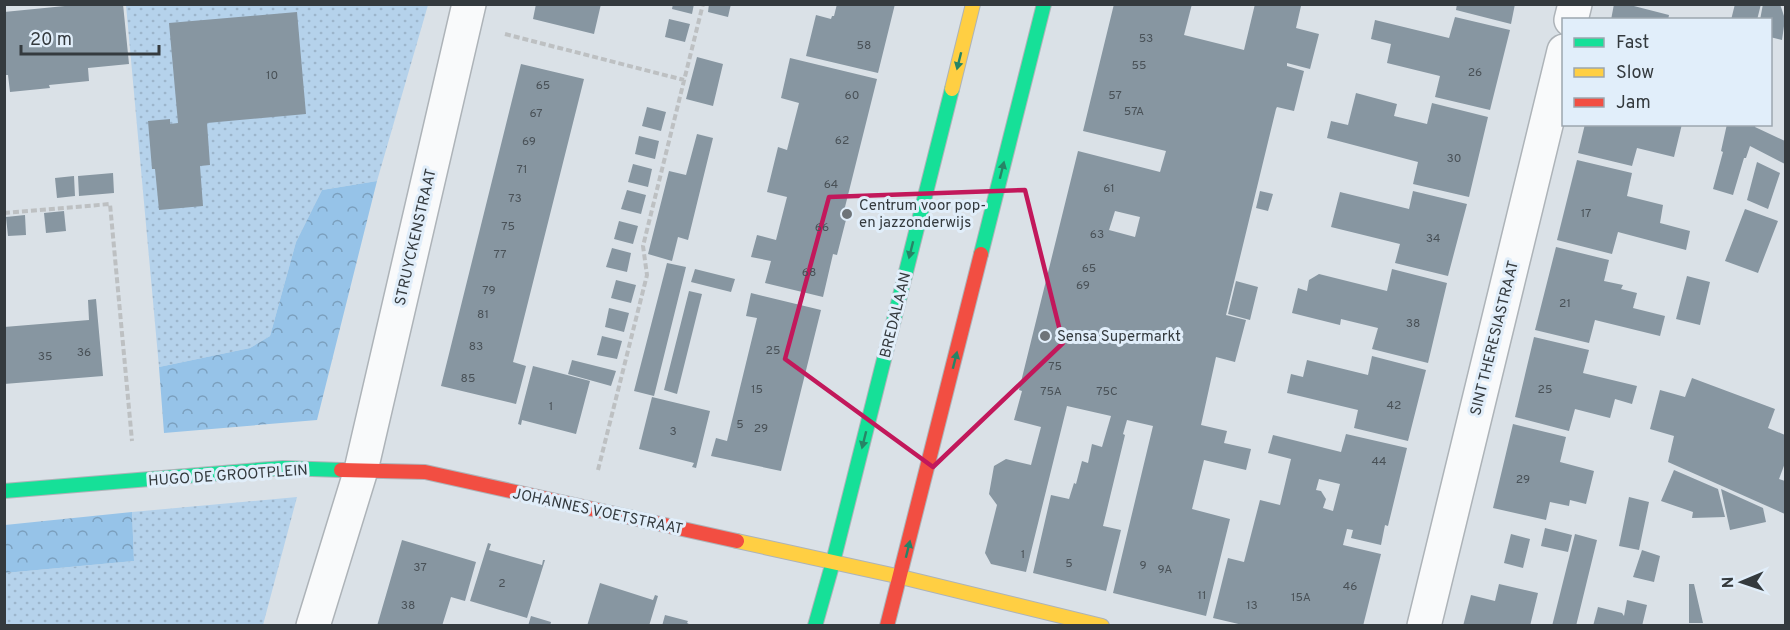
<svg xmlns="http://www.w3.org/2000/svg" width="1790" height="630" font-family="Overpass,sans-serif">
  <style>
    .green { fill: url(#green-dots) }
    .forest { fill: url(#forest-crowns) }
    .building { fill: #8796a1; fill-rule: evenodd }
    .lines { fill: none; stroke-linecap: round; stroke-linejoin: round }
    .street-casing { stroke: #adb3b8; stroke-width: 36 }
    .fast-casing { stroke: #adb3b8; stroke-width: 16 }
    .slow-casing { stroke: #adb3b8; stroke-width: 16 }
    .jam-casing { stroke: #adb3b8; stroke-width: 16 }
    .path { stroke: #bdc0c2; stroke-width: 4; stroke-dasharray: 6 3; stroke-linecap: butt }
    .street { stroke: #f9fafb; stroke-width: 33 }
    .fast { stroke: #16e098; stroke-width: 14 }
    .slow { stroke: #ffcf43; stroke-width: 14 }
    .jam { stroke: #f24e42; stroke-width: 14 }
    .oneway { fill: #268566 }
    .marked { fill: none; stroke: #c2185b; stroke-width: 4.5; stroke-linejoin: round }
    .poi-dot { fill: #6e7479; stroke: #e1eefa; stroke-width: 2 }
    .labels { text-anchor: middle; stroke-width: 6; stroke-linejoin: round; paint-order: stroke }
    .number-label { font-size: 12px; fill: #495157 }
    .poi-label { font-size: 15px; fill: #343a3e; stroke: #e1eefa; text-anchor: start }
    .street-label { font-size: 15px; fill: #343a3e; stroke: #e1eefa }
  </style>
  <defs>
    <pattern id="green-dots" width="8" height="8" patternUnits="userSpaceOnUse" patternTransform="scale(1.5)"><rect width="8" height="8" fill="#b5d2eb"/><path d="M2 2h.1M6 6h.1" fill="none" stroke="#9cb5cb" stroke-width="1.8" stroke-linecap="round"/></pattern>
    <pattern id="forest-crowns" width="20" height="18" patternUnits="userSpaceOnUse" patternTransform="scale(1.5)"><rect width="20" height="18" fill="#96c3e8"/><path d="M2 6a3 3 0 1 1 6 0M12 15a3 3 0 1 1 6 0" fill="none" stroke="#7b9fbd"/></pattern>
  </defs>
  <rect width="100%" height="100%" fill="#dae1e7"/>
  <path class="green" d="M126 5H428L377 181 322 190 296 242 270 336 250 348 159 367Z
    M297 497 263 625 5 626V573L134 561 132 512Z"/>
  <path class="forest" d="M377 181 317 420 164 433 159 367 250 348 270 336 296 242 322 190Z
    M132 512 134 561 5 573V525Z"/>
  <path class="building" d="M85 4H123L129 64 88 68 89 81 49 85 50 88 10 92 8 75H4V12Z
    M536 4H601L594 34 533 19Z
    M673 4H694L692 14 672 9Z
    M709 4H731L728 17 708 12Z
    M837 4H895L878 73 806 56 816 15 831 19 832 16H834Z
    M1114 4H1192L1184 35 1244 50 1255 4 1301 6 1296 28 1319 34 1310 69 1287 63V66L1304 71 1294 111 1277 107 1276 109 1226 315 1246 320 1235 362 1216 357 1201 425 1227 431 1224 443 1251 449 1246 470 1204 460 1192 509 1230 519 1206 616 1113 593 1153 426 1127 420 1123 434 1125 435 1103 526 1121 530 1106 591 1033 573 1051 495 1069 499 1074 483 1076 484 1082 461 1088 463 1092 444 1102 447 1111 416 1067 406 1026 572 991 564 985 553 997 505 989 494 994 466 1006 459 1031 465 1041 427 1014 420 1022 391 1019 390 1078 151 1160 172 1166 151 1083 131ZM1115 211 1140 217 1135 237 1109 230Z
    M1457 4H1515L1511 24 1456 10Z
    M1614 4H1626L1669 15 1668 20H1611Z
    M1735 4H1761L1757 20H1731Z
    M1763 4H1780L1785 19 1782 40 1770 37V20H1760Z
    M297 12 306 114 207 123 210 165 200 166 203 206 159 210 155 169H152L148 121 170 119V124L178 123 169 23Z
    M1455 17 1510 30 1490 110 1435 97 1440 76 1387 63 1391 44 1371 39 1375 20 1449 38Z
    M669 19 690 24 685 42 665 37Z
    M697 57 723 64 713 106 686 99Z
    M790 58 877 79 844 211 848 212 837 255 833 254 823 297 765 283 771 261 751 257 757 235 776 240 787 197 767 192 778 147 787 150 799 103 781 98Z
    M521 64 584 79 513 362 526 366 516 404 441 386Z
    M1356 93 1397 104 1394 116 1427 124 1432 103 1488 117 1469 197 1413 184 1418 162 1327 138 1331 121 1348 125Z
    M647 107 666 112 661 131 642 126Z
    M1585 124H1682L1674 157 1637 148 1632 166 1578 153Z
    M1727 124H1756L1755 127 1785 141V164L1750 146 1746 158H1744L1733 195 1713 189 1723 152 1721 151Z
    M697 134 713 138 688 240 678 237 672 261 648 254 669 171 686 175Z
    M639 136 659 141 655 159 635 154Z
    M1577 160 1632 173 1627 196 1663 205 1660 223 1690 231 1686 250 1618 232 1612 254 1557 240Z
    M1757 162 1780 173 1768 209 1747 200Z
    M633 164 652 169 648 187 628 182Z
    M113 173 114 193 79 196 78 176Z
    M74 176 75 196 57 198 55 178Z
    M627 190 646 195 641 214 621 209Z
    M1260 191 1273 194 1268 211 1256 208Z
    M1413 191 1467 204 1448 276 1395 263 1400 244 1331 227 1340 192 1409 209Z
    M1745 209 1778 221 1758 273 1725 261Z
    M64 211 66 231 46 233 44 213Z
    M25 215 26 235 8 236 6 217Z
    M619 221 638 226 633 244 614 239Z
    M1556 247 1609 260 1604 281 1623 285 1621 289 1637 293 1633 308 1665 316 1660 336 1595 320 1589 343 1535 330Z
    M612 248 631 253 627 272 606 267Z
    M667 263 686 267 654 396 634 391Z
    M695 269 735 279 731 292 691 282Z
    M1392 269 1447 283 1428 363 1372 349 1378 328 1341 319 1340 325 1292 313 1298 288 1307 291 1309 280 1319 274 1387 291Z
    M1687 276 1710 282 1700 325 1676 319Z
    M616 280 636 285 631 303 611 298Z
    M1236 281 1258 287 1250 320 1228 314Z
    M689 291 702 294 677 394 664 390Z
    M751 293 821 310 781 471 711 456 716 438 727 441 757 318 746 316Z
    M96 299 103 376 4 384V327L89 320 88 300Z
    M609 308 629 313 624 332 605 327Z
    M602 336 622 341 617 359 597 355Z
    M1534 337 1589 350 1583 373 1637 386 1632 404 1615 399 1610 418 1575 409 1569 431 1515 417Z
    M1372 356 1426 370 1408 441 1354 428 1358 410 1287 393 1291 374 1303 377 1307 360 1368 375Z
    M572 360 616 371 611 386 568 374Z
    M533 366 590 381 576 434 522 420 521 425 518 424Z
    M1692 378 1775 409 1768 428 1785 435V463L1779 479 1785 481V514L1668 462 1674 436 1650 429 1660 390 1685 397Z
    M652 397 710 411 696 468 692 467 694 463 639 449Z
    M1513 424 1566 437 1560 462 1594 471 1586 504 1570 500 1569 506 1550 502 1546 520 1493 508Z
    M1346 434 1407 448 1388 526 1385 525 1381 545 1351 538 1353 530 1347 529 1343 545 1381 554 1363 626H1247L1213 618 1228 558 1244 562 1260 500 1280 505 1291 459 1268 453 1273 435 1341 452ZM1319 479 1340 484 1333 511 1323 508 1326 499 1321 491 1316 490Z
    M1674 470 1718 489 1725 517 1692 518 1693 512 1661 501Z
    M1721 489 1763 508 1766 522 1730 530Z
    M1629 497 1649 502 1639 550 1619 546Z
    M1545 528 1572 535 1568 552 1541 546Z
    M1511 534 1530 539 1523 568 1504 563Z
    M1575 534 1597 540 1576 626H1552Z
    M402 540 476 562 465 601 451 597 442 626H377Z
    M488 543 491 544 489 550 542 565 543 560H545L527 618 470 601Z
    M1642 550 1660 556 1654 582 1633 577Z
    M600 583 653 600 655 595 658 596 649 626H587Z
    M1499 584 1538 593 1530 626H1463L1471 595 1495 601Z
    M1689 584H1694L1703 623H1689Z
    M1627 600 1647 605 1642 626H1593L1598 607 1622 613 1624 616Z
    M665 615 688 621 687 623 693 626H662Z
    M531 616 551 622 550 626H528Z"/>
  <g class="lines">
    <defs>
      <path id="street" d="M1571 20 1575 4
        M313 626 361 470 469 4
        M1424 626 1564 51"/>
      <path id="fast" d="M981 254 1044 4
        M4 491 283 468 341 470
        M815 626 833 562 952 89"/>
      <path id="slow" d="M952 89 973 4
        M737 541 901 577 1102 626"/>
      <path id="jam" d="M341 470 425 472 737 541
        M887 626 981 254"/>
    </defs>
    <use href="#street" class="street-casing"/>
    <use href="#fast" class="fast-casing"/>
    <use href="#slow" class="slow-casing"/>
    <use href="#jam" class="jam-casing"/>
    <path class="path" d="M505 34 684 80
      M4 213 110 204 132 441
      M598 470 647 275 643 246 703 4"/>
    <use href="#street" class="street"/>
    <use href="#fast" class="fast"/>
    <use href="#slow" class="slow"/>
    <use href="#jam" class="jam"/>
  </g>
  <defs><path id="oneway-solid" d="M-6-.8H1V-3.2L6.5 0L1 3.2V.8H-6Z" transform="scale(1.5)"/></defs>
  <g class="oneway">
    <use href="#oneway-solid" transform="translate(959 61) rotate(104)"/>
    <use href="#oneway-solid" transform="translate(1002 170) rotate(-76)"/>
    <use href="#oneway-solid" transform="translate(911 250) rotate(104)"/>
    <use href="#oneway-solid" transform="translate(955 360) rotate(-76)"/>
    <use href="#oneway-solid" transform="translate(864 440) rotate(104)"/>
    <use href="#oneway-solid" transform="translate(908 549) rotate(-76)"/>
  </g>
  <path class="marked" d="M1025 190 1063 343 933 467 785 359 829 197Z"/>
  <g class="poi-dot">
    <circle cx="847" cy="214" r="6"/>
    <circle cx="1045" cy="336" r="6"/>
  </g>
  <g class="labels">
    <g class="number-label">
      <text x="1146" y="42">53</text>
      <text x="864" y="49">58</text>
      <text x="1139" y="69">55</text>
      <text x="1475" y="76">26</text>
      <text x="272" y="79">10</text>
      <text x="543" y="89">65</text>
      <text x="852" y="99">60</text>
      <text x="1115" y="99">57</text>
      <text x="1134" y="115">57A</text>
      <text x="536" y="117">67</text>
      <text x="842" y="144">62</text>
      <text x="529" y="145">69</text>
      <text x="1454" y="162">30</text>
      <text x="522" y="173">71</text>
      <text x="831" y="188">64</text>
      <text x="1109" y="192">61</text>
      <text x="515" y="202">73</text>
      <text x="1586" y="217">17</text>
      <text x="508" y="230">75</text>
      <text x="822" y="231">66</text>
      <text x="1097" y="238">63</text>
      <text x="1433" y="242">34</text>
      <text x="500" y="258">77</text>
      <text x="1089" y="272">65</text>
      <text x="809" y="276">68</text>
      <text x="1083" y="289">69</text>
      <text x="489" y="294">79</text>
      <text x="1565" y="307">21</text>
      <text x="483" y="318">81</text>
      <text x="1413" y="327">38</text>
      <text x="476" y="350">83</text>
      <text x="773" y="354">25</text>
      <text x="84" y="356">36</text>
      <text x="45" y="360">35</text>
      <text x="1055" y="370">75</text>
      <text x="468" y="382">85</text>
      <text x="757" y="393">15</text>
      <text x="1545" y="393">25</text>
      <text x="1051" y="395">75A</text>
      <text x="1107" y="395">75C</text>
      <text x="1394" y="409">42</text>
      <text x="551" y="410">1</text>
      <text x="740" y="428">5</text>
      <text x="761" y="432">29</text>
      <text x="673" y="435">3</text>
      <text x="1379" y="465">44</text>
      <text x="1523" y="483">29</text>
      <text x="1023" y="558">1</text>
      <text x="1069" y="567">5</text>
      <text x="1143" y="569">9</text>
      <text x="420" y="571">37</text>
      <text x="1165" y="573">9A</text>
      <text x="502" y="587">2</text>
      <text x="1350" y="590">46</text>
      <text x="1202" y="599">11</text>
      <text x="1301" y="601">15A</text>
      <text x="408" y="609">38</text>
      <text x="1252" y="609">13</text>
    </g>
    <g class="poi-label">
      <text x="859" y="210">Centrum voor pop-<tspan x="859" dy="17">en jazzonderwijs</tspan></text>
      <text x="1057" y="341">Sensa Supermarkt</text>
    </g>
    <g class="street-label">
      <text transform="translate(415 237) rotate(-77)" y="5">STRUYCKENSTRAAT</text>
      <text transform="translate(895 315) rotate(-76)" y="5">BREDALAAN</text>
      <text transform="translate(1494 338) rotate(-76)" y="5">SINT THERESIASTRAAT</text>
      <text transform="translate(228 475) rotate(-4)" y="5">HUGO DE GROOTPLEIN</text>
      <text transform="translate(598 511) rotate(12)" y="5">JOHANNES VOETSTRAAT</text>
    </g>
  </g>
  <rect width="1790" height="630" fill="none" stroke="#343a3e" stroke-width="12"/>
  <rect x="1562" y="18" width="210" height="108" fill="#e1eefa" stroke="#9ca6af" stroke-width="1.5"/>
  <rect x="1574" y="38" width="30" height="9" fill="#16e098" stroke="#9ca6af" stroke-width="1.5"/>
  <text x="1616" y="48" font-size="18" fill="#343a3e">Fast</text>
  <rect x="1574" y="68" width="30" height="9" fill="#ffcf43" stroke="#9ca6af" stroke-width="1.5"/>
  <text x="1616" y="78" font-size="18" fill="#343a3e">Slow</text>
  <rect x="1574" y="98" width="30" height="9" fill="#f24e42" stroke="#9ca6af" stroke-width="1.5"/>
  <text x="1616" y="108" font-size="18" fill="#343a3e">Jam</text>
  <g transform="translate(1742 582) rotate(268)" stroke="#e1eefa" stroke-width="4.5" paint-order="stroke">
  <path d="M0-4.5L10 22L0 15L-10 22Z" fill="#343a3e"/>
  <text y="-9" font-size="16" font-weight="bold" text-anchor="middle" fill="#343a3e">N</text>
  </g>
  <path d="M21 45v9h138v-9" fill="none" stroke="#343a3e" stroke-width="3"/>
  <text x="30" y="45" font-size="18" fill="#343a3e" stroke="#e1eefa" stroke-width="4.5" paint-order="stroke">20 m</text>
</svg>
